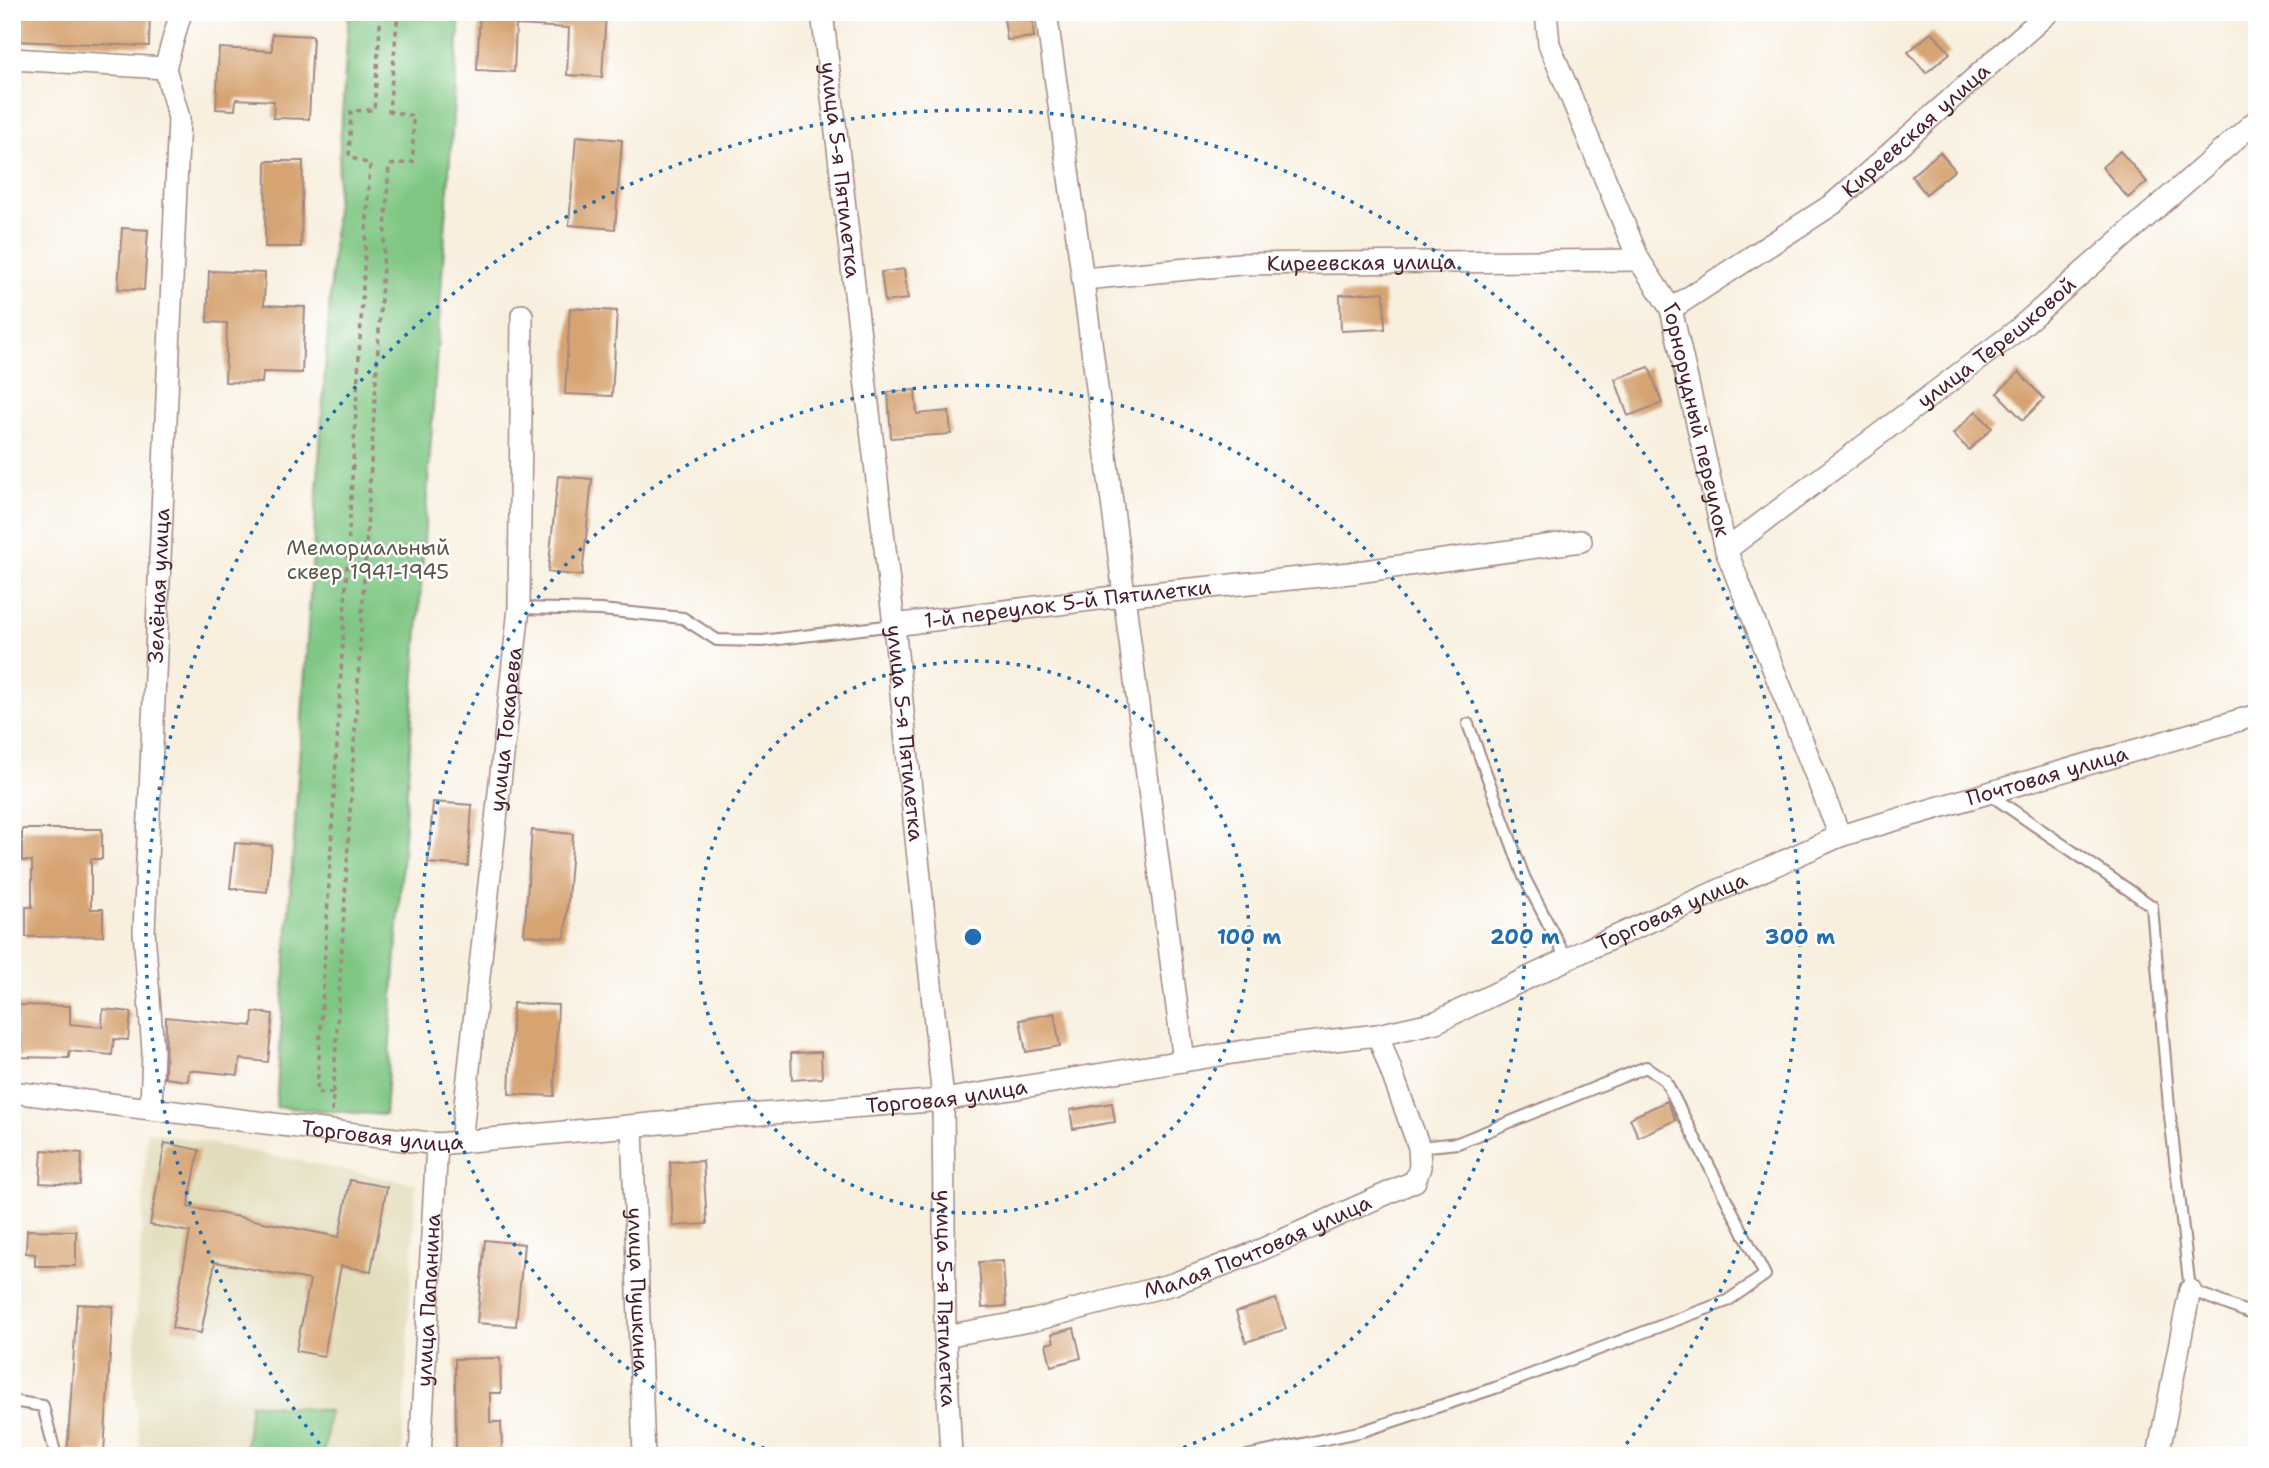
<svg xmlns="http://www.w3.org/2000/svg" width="2269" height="1468" font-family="'Shantell Sans',sans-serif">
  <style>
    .built { fill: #e2dcba }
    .green { fill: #7ec682; stroke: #647256; stroke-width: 2 }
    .building { fill: #d6a371 }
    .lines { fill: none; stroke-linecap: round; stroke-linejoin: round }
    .lane-casing { stroke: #a18784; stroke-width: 14 }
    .street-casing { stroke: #a18784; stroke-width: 24 }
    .path { stroke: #a18784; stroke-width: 3.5; stroke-dasharray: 5 5; stroke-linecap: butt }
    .lane { stroke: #fff; stroke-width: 10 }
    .street { stroke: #fff; stroke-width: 21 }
    .ring { fill: none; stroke: #1f6fb2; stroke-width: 3.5; stroke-dasharray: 3.5 7 }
    .labels { text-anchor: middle; stroke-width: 5; stroke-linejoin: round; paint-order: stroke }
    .street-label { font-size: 21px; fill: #4a1f2b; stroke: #fff }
    .park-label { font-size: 21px; fill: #5c5949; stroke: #fff }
    .centre { fill: #1f6fb2; stroke: #fff; stroke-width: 3.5 }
    .ring-label { font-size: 21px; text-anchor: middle; font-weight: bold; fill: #1f6fb2; stroke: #fff; stroke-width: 5; stroke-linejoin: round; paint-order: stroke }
  </style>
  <rect width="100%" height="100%" fill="#fff"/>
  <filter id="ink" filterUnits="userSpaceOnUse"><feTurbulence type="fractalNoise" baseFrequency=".0143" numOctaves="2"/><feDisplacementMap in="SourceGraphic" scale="14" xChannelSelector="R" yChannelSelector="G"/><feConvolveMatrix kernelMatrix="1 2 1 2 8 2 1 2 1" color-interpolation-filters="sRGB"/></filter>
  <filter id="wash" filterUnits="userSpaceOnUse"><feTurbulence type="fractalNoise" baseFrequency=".00686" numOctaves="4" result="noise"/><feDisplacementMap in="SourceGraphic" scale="28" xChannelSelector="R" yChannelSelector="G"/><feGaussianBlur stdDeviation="1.57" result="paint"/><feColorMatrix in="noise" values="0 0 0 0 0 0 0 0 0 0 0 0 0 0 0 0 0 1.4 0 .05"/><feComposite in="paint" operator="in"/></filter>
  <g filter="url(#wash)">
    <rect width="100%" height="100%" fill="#f8efde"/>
    <path class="built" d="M147 1131 416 1184 402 1456H141L133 1380Z"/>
    <path class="green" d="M349 12H460L385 1115 276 1107Z
      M250 1403 329 1411 324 1456H245Z"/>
    <g id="blocks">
      <path class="building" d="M12 12H150L149 46 12 41Z
        M480 12 606 13 602 77 567 75 569 28 516 25 514 72 477 70Z
        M1032 15 1034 37 1007 40 1004 18Z
        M1932 32 1950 53 1926 73 1908 52Z
        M272 34 313 36 309 119 273 118 274 101 236 99 235 110 216 109 219 48 272 51Z
        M576 136 622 140 615 229 569 225Z
        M2120 151 2147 182 2128 198 2102 167Z
        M1940 152 1955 170 1926 194 1911 176Z
        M266 161H303L301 247H265Z
        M122 228 148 230 144 290 118 289Z
        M904 269 908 299 885 302 881 272Z
        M209 271 265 273 264 305 305 307 302 373 263 372 262 383 225 382 227 323 207 322Z
        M1384 292 1385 329 1341 331 1340 295Z
        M570 308 617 311 612 396 565 394Z
        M1649 367 1662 403 1628 416 1615 379Z
        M2019 372 2044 399 2023 420 1997 393Z
        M915 390 917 414 949 411 951 434 891 438 888 392Z
        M1976 411 1992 428 1969 450 1953 434Z
        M558 476 592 479 582 576 548 572Z
        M433 802 472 805 468 866 428 863Z
        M22 829H102V859H91V909H103V936L26 937V907H32V861H22Z
        M532 830 573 834 565 938 524 935Z
        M235 843 272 846 267 892 230 888Z
        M513 1003 558 1005 554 1096 509 1094Z
        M16 1005 70 1006V1024L102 1027 103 1009 131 1012 128 1040 114 1039 112 1055 69 1051V1058L15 1057Z
        M253 1012 273 1014 268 1062 240 1059 238 1075 189 1070 188 1081 165 1078 166 1017 252 1026Z
        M1054 1013 1060 1046 1026 1052 1020 1020Z
        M821 1052 822 1078 792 1080 791 1053Z
        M1667 1101 1676 1120 1638 1137 1630 1118Z
        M1112 1103 1115 1122 1073 1129 1070 1110Z
        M165 1143 199 1150 188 1207 339 1237 350 1180 387 1187 371 1271 341 1266 324 1356 296 1351 310 1280 215 1262 201 1333 172 1328 190 1232 150 1225Z
        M42 1150 82 1153 80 1185 40 1183Z
        M703 1161 707 1224 673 1226 670 1162Z
        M27 1230 76 1231V1266H35V1254L26 1253Z
        M485 1240 524 1244 516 1326 477 1323Z
        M1003 1261 1006 1306 982 1308 979 1262Z
        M1276 1299 1286 1329 1246 1342 1236 1312Z
        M77 1304 113 1306 104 1452 86 1451 85 1456H67Z
        M1074 1328 1081 1358 1051 1366 1046 1344 1054 1342 1052 1334Z
        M500 1358 501 1393H490V1422H501L502 1449 456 1450 455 1359Z"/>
    </g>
  </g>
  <g filter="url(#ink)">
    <use href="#blocks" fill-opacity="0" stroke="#a18784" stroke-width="2"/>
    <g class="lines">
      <defs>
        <path id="lane" d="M519 608 601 610 683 618 717 640 762 641 894 625
          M1468 724 1524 877 1567 960
          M1989 794 2152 906 2169 1107 2190 1290 2257 1316
          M12 1401 43 1406 56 1456
          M1247 1456 1363 1431 1495 1388 1727 1301 1765 1275 1665 1080 1646 1067 1458 1143 1419 1147"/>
        <g id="street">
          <path id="s1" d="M822 12 894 625 943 1100 945 1336 951 1456"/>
          <path d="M1046 12C1096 361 1138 711 1184 1061"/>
          <path id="s2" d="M1546 12 1549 44 1639 260 1671 309 1726 550 1840 836"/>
          <path d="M12 59 165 68"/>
          <path d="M165 68 181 12"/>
          <path id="s3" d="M1084 279 1240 264 1639 260"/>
          <path id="s4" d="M1671 309 1833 204 2049 12"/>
          <path id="s5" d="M1726 550 2016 331 2257 120"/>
          <path id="s6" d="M894 625 1122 596 1350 573 1581 541"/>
          <path id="s7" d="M12 1092 437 1144 735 1116 943 1100 1257 1049 1378 1035 1436 1022 1588 949 1840 836 2257 715"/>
          <path id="s8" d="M151 1107 153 1051 144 931 179 118 165 68"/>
          <path id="s9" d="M632 1126 644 1456"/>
          <path id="s10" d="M461 1142 519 608 522 315"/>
          <path id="s11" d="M945 1336 1035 1320 1173 1284 1254 1253 1415 1181 1420 1167 1419 1147 1378 1035"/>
          <path id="s12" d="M420 1456 437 1144"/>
          <path d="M2158 1456 2190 1290"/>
        </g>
      </defs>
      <use href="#lane" class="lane-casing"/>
      <use href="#street" class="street-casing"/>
      <path class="path" d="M333 1093H317L370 164 349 157 351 111 374 110 381 12
        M332 1112 389 165 413 162V116L389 111 398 12"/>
      <use href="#lane" class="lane"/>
      <use href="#street" class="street"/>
    </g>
  </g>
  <g class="ring">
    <circle cx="973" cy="937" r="276"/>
    <path d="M784 1456A552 552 0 1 1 1162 1456"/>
    <path d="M326 1452A827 827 0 1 1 1620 1452"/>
  </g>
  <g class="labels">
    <g class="street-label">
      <text dy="7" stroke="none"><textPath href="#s4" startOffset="304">Киреевская улица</textPath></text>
      <text dy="7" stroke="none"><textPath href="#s1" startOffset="159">улица 5-я Пятилетка</textPath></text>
      <text dy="7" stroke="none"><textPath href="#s3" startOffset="278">Киреевская улица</textPath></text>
      <text dy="7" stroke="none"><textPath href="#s5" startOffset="341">улица Терешковой</textPath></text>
      <text dy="7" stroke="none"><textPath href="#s2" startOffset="439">Горнорудный переулок</textPath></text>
      <text dy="7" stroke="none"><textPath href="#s8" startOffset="522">Зелёная улица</textPath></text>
      <text dy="7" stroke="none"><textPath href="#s6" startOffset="175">1-й переулок 5-й Пятилетки</textPath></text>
      <text dy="7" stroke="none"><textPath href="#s10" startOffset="415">улица Токарева</textPath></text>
      <text dy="7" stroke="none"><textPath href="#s1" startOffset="726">улица 5-я Пятилетка</textPath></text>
      <text dy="7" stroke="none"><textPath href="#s7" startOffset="2096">Почтовая улица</textPath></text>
      <text dy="7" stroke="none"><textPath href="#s7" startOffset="1696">Торговая улица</textPath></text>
      <text dy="7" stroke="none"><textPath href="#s7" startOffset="940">Торговая улица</textPath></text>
      <text dy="7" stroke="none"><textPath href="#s7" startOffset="373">Торговая улица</textPath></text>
      <text dy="7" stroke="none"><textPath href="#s11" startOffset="326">Малая Почтовая улица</textPath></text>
      <text dy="7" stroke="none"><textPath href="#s9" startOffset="164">улица Пушкина</textPath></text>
      <text dy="7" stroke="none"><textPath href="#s1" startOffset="1293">улица 5-я Пятилетка</textPath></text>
      <text dy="7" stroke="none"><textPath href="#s12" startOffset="156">улица Папанина</textPath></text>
    </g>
    <g class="park-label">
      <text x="368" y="555">Мемориальный<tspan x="368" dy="24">сквер 1941-1945</tspan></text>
    </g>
  </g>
  <circle cx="973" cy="937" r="10" class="centre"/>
  <g class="ring-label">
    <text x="1249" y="944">100 m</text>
    <text x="1525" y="944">200 m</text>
    <text x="1800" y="944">300 m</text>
  </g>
  <rect width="2269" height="1468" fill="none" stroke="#fff" stroke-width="42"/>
</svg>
